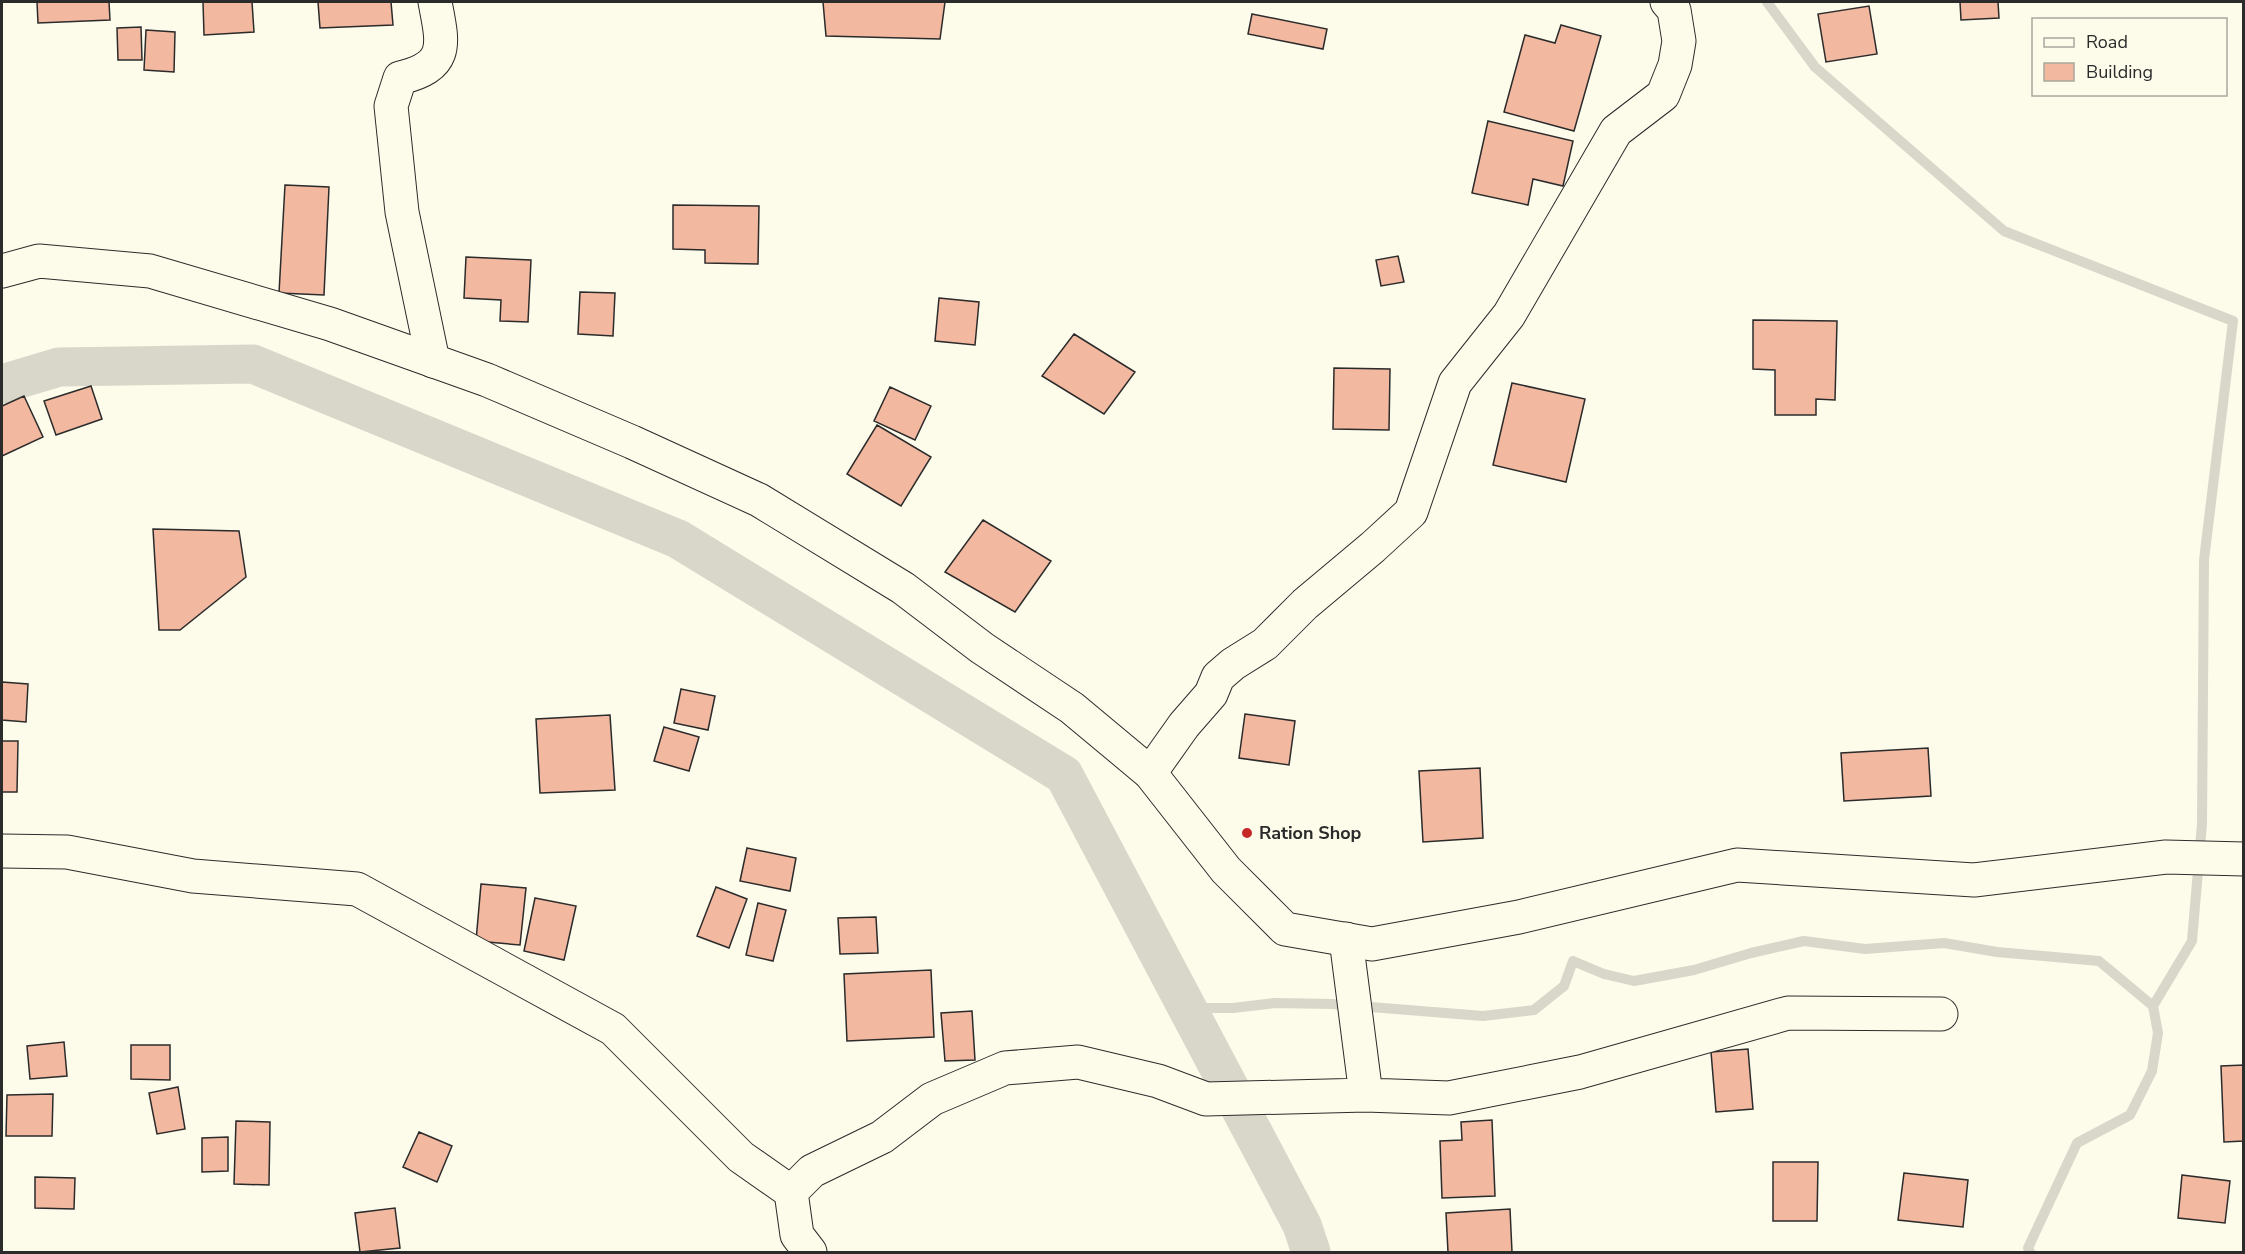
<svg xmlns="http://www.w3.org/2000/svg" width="2245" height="1254" font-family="'Nunito Sans',sans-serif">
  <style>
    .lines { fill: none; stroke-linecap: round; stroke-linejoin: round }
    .stream { stroke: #d8d7c9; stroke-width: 10 }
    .canal { stroke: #d8d7c9; stroke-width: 39 }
    .building { fill: #f2b8a0; stroke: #2b2b2b; stroke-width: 1.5 }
    .minor-casing { stroke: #2b2b2b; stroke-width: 35 }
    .major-casing { stroke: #2b2b2b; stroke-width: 35 }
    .minor { stroke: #fdfbea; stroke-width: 33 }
    .major { stroke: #fdfbea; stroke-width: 33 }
    .poi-dot { fill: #c62828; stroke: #fdfbea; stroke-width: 2 }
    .labels { text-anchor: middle; stroke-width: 4.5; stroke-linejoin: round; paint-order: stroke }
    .poi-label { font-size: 18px; font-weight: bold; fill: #2b2b2b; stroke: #fdfbea; text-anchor: start }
  </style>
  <rect width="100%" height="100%" fill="#fdfbea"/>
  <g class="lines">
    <path class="stream" d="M1767 2 1815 67 2004 231 2233 321 2204 560 2202 824 2192 941 2153 1006
      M1187 1008H1233L1275 1003 1333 1004 1483 1016 1534 1010 1564 986 1573 961 1604 974 1634 981 1694 970 1751 953 1804 941 1865 949 1944 943 1997 952 2099 961 2153 1006 2158 1033 2152 1071 2130 1115 2077 1143 2028 1248 2030 1252"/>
    <path class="canal" d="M2 384 59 367 253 364 678 539 1064 775 1302 1225 1311 1252"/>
  </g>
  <path class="building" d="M37 2H109L110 20 38 23Z
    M203 2H252L254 32 204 35Z
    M318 2H391L393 25 320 28Z
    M823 2H945L940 39 826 36Z
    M1960 2H1998L1999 18 1961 20Z
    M1869 6 1877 54 1826 62 1818 14Z
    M1252 14 1327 29 1323 49 1248 34Z
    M1561 25 1601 36 1574 131 1504 112 1525 35 1555 43Z
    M141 27 142 60H118L117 28Z
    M146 30 175 32 174 72 144 70Z
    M1488 121 1573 141 1563 186 1533 179 1528 205 1472 193Z
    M285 185 329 187 324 295 279 293Z
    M673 205 759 206 758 264 705 263V250L673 249Z
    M1398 256 1404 282 1381 286 1376 260Z
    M466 257 531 260 528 322 500 321 501 300 464 298Z
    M580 292 615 293 613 336 578 334Z
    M939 298 979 302 975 345 935 341Z
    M1753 320 1837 321 1835 400 1816 399V415H1775V370L1753 369Z
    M1074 334 1135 372 1104 414 1042 376Z
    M1334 368 1390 369 1389 430 1333 429Z
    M1512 383 1585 399 1566 482 1493 465Z
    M91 386 102 419 56 435 44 401Z
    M890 387 931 406 915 440 874 421Z
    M24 396 43 437 2 456V406Z
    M877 425 931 457 901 506 847 474Z
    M983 520 1051 561 1015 612 945 572Z
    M153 529 239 531 246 577 180 630H159Z
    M2 682 28 684 26 722 2 720Z
    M681 689 715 696 708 730 674 723Z
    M1245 714 1295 721 1289 765 1239 758Z
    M610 715 615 790 540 793 536 719Z
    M664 727 699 737 689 771 654 761Z
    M2 741H18L17 792H2Z
    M1928 748 1931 796 1844 801 1841 753Z
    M1480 768 1483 838 1423 842 1419 771Z
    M747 848 796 858 790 891 740 881Z
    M481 884 526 888 520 945 476 941Z
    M716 887 747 899 729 948 697 936Z
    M535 898 576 906 564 960 524 951Z
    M758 903 786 910 773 961 746 955Z
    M876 917 878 953 840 954 838 918Z
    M931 970 934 1037 847 1041 844 974Z
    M972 1011 975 1060 945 1061 941 1013Z
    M64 1042 67 1076 30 1079 27 1046Z
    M131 1045H170V1080L131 1079Z
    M1748 1049 1753 1109 1716 1112 1711 1052Z
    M2244 1065V1141L2224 1142 2221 1066Z
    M178 1087 185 1129 157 1134 149 1093Z
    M53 1094 52 1136H6L7 1095Z
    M1492 1120 1495 1196 1442 1198 1440 1141 1462 1140 1461 1122Z
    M236 1121 270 1122 269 1185 234 1184Z
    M419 1132 452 1146 437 1182 403 1167Z
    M228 1137V1171L202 1172V1138Z
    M1773 1162H1818L1817 1221H1773Z
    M1904 1173 1968 1180 1963 1227 1898 1220Z
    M2182 1175 2230 1181 2225 1223 2178 1218Z
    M35 1177 75 1178 74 1209 35 1208Z
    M395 1208 400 1248 360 1252 355 1213Z
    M1510 1209 1512 1252H1448L1446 1213Z"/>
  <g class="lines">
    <defs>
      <path id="minor" d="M433 361 402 212 391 106 400 78C450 66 443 44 435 2
        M1150 773 1184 725 1211 694 1218 677 1233 664 1265 644 1305 604 1373 547 1411 512 1455 383 1509 315 1616 131 1663 95 1675 65 1679 41 1674 10 1667 2
        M2 851 67 852 193 876 357 889 613 1029 741 1157 791 1192
        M1346 939 1366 1095
        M810 1252 797 1235 791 1192 812 1171 882 1137 932 1099 1005 1068 1078 1062 1158 1081 1206 1099 1366 1095 1449 1098 1580 1072 1788 1013 1941 1014"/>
      <path id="major" d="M2 271 39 261 150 271 330 324 487 380 632 442 759 500 903 588 982 648 1072 708 1150 773 1226 870 1285 929 1372 944 1519 917 1737 865 1974 880 2166 857 2244 859"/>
    </defs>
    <use href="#minor" class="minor-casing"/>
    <use href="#major" class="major-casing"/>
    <use href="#minor" class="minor"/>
    <use href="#major" class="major"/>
  </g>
  <circle class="poi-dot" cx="1247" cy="833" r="6"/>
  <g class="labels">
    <g class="poi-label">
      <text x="1259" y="839">Ration Shop</text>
    </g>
  </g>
  <rect width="2245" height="1254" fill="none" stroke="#2b2b2b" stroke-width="6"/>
  <rect x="2032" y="18" width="195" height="78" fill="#fdfbea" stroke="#a9a89e" stroke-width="1.5"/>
  <rect x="2044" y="38" width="30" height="9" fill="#fdfbea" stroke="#a9a89e" stroke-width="1.5"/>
  <text x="2086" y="48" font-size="18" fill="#2b2b2b">Road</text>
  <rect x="2044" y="63" width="30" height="18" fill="#f2b8a0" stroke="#a9a89e" stroke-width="1.5"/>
  <text x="2086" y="78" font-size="18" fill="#2b2b2b">Building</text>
</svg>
